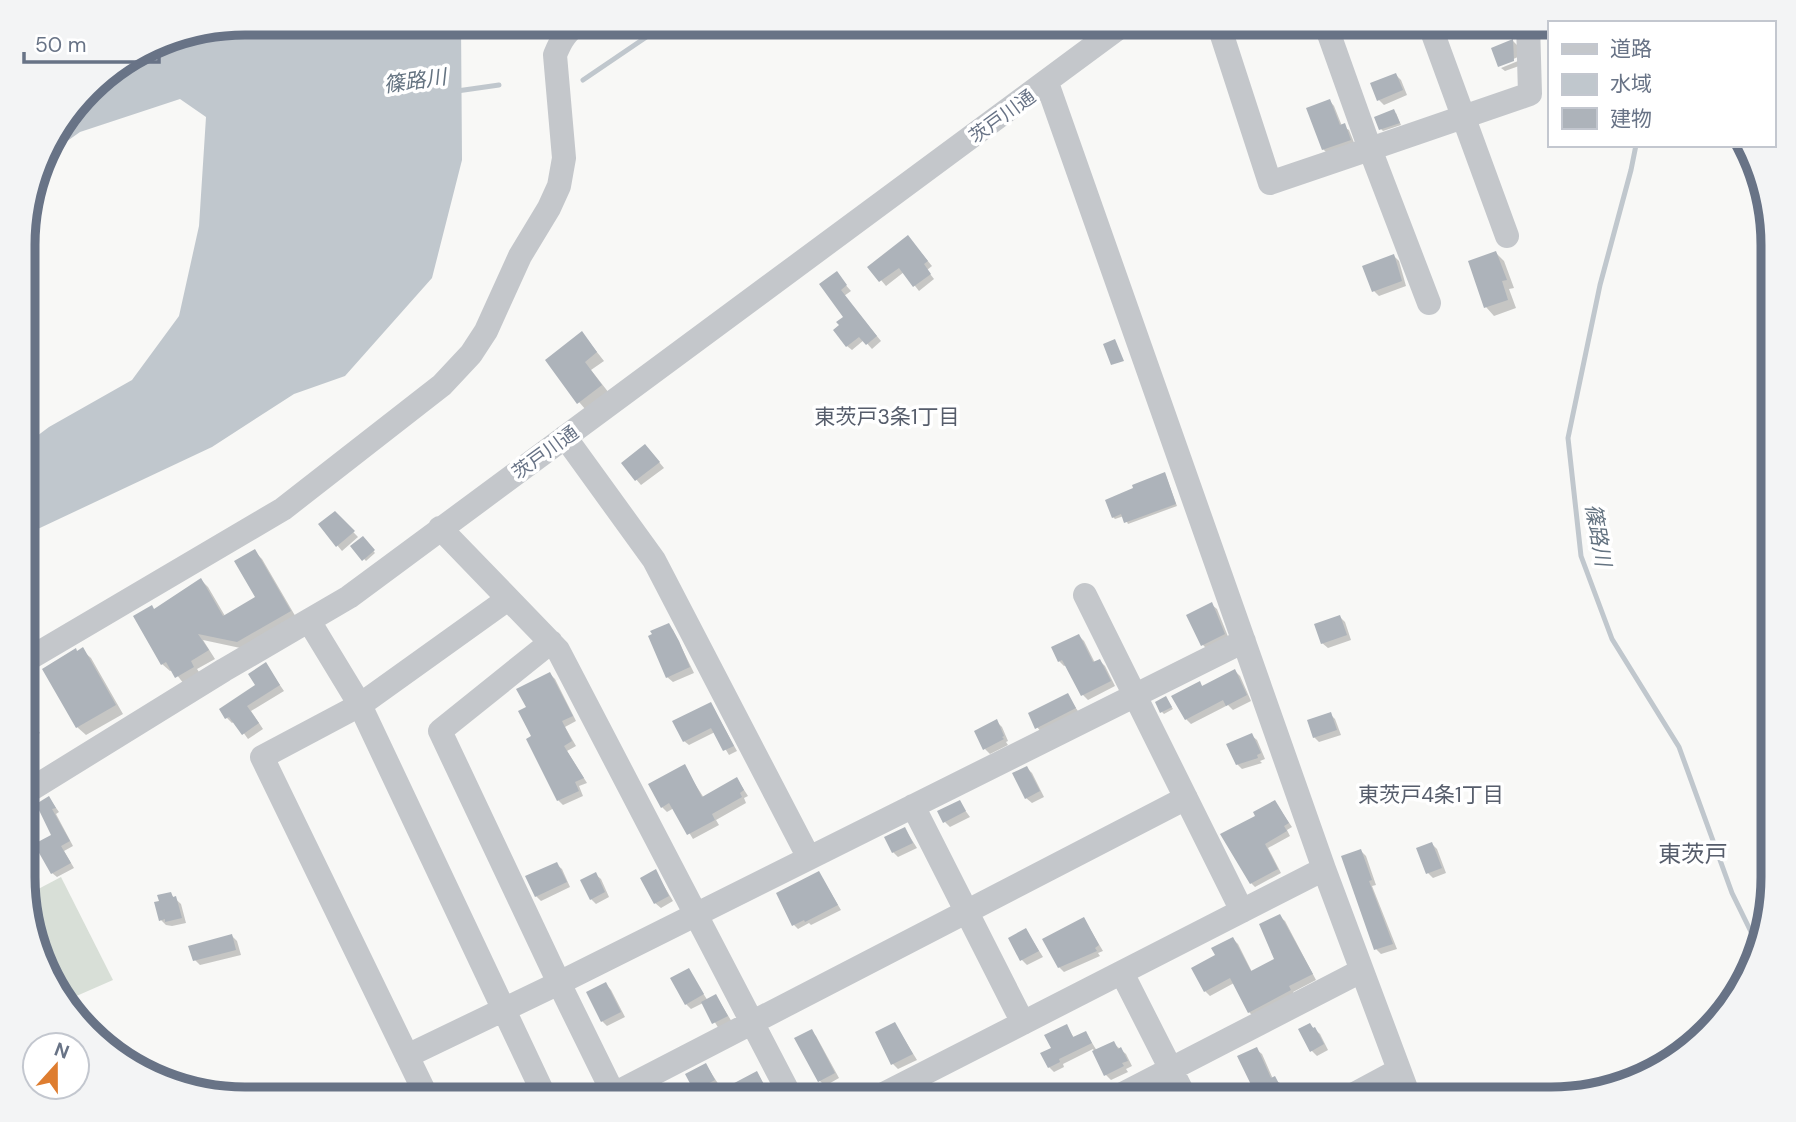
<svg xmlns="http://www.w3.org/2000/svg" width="1796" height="1122" font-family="'DM Sans','Noto Sans JP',sans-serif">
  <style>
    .green { fill: #d8dfd7 }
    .water { fill: #c0c7cd }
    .shadow { fill: #0003 }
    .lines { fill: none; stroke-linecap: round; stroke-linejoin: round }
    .stream { stroke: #c0c7cd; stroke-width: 5 }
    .building { fill: #adb3ba }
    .minor { stroke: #c4c7cb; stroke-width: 24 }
    .labels { text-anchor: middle; stroke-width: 7; stroke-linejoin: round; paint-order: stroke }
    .street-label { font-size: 19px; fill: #687386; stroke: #fff }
    .water-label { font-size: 21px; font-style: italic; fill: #647381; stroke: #fff }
    .neighbourhood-label { font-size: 21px; fill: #565d6b; stroke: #fff }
    .quarter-label { font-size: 23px; fill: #565d6b; stroke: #fff }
    .rim { fill: none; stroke: #687386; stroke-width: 9 }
  </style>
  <rect width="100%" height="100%" fill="#f8f8f6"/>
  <path class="green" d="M61 877 113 980 65 1001 47 970 25 905V896Z"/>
  <path class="water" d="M245 23H461L462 160 432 278 345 376 294 394 212 447 25 535V445L49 427 132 380 179 316 199 226 206 117 180 99 80 132 42 159 46 147 98 78 161 40Z"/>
  <path class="shadow" d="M1513 41 1518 46V57L1499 65Z
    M1518 61 1519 66 1505 71 1501 68Z
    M1396 75 1401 80 1407 95 1384 105 1379 100Z
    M1330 101 1334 106 1342 126 1349 130 1355 145 1328 154 1323 149Z
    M1396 113 1401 125 1383 131 1381 129Z
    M913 243 932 266 927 270 934 279 919 291 904 272 886 286 870 267Z
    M1496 253 1504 261 1514 288 1509 289 1516 308 1494 316 1486 307Z
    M1394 256 1399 261 1406 286 1379 296 1374 291Z
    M836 274 851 291 844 296 881 341 872 349 864 340 852 350 847 346 845 317Z
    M582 333 604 361 591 370 609 393 586 410 579 402Z
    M650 451 664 468 641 485 623 464Z
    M1166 476 1177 506 1128 524 1124 516 1115 519 1113 517Z
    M335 513 358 537 342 551 337 545Z
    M365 541 375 553 366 561 353 547Z
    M255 552 262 559 297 619 245 649 203 640 215 659 197 669 201 675 184 684 173 670 170 671 162 664 155 611 201 580 208 587 225 616 257 597Z
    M1211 604 1217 609 1229 639 1208 650 1203 645Z
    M1340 617 1345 622 1351 640 1328 648 1322 643Z
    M668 625 673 630 694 673 673 682 667 677Z
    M1079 636 1084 641 1095 663 1100 661 1105 666 1115 686 1088 700 1083 695 1067 665 1064 666 1059 661Z
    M82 650 91 658 123 714 86 735 77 727 44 669Z
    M266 665 284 691 251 711 263 729 248 739 235 721 232 723 227 718 257 685Z
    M1235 671 1240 676 1251 701 1233 710 1228 705 1191 724 1186 719 1199 683 1203 687Z
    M550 674 555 679 576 721 565 727 576 746 567 751 587 783 579 786 583 796 563 805 558 800 533 737Z
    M1067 695 1080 714 1042 733 1037 727Z
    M1168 701 1173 709 1164 714 1162 712Z
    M25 704 35 719 31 721 40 733 25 743Z
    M711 704 737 751 729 755 715 732 689 745 684 741Z
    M1330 714 1335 719 1341 735 1319 742 1314 737Z
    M997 722 1002 727 1008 741 1006 742 1008 745 990 754 985 749Z
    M1251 735 1257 740 1265 759 1260 761 1262 763 1242 769 1237 764Z
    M684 767 704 798 737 779 748 796 744 798 746 803 716 820 719 825 693 839 674 808 667 812 662 807Z
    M1027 768 1032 773 1044 797 1032 803 1026 798Z
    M49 798 59 812 56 814 73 846 64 851 74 868 57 877 52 873 54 835Z
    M959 802 970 817 950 827 945 822Z
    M1275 802 1292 827 1287 830 1290 836 1268 848 1281 873 1255 887 1251 883 1258 817Z
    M905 829 917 848 898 857 893 852Z
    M1432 844 1437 849 1446 873 1433 878 1428 873Z
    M1361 851 1366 856 1376 885 1372 886 1397 949 1381 954 1376 949 1344 857Z
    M556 864 562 869 570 887 541 901 536 896Z
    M655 871 673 901 661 908 655 903Z
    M819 873 841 910 811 925 809 923 798 929 794 925Z
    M595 874 601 879 609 897 596 904 591 899Z
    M170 894 181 904 186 923 172 926 166 925 161 920Z
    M1279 916 1285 921 1316 980 1293 992 1295 996 1254 1017 1249 1012 1234 983 1210 996 1205 991 1218 956 1233 939 1238 944 1252 972 1276 959Z
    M1084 919 1103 951 1098 953 1100 956 1064 972 1059 967Z
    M1026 930 1043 957 1027 965 1022 960Z
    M232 936 237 941 241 955 200 965 195 960Z
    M688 970 708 1001 716 996 732 1022 719 1029 703 1003 691 1009 686 1004Z
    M606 984 611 990 625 1017 607 1026 602 1021Z
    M895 1024 917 1060 898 1069 893 1064Z
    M1310 1025 1320 1034 1328 1050 1317 1056 1312 1051Z
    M1066 1026 1075 1039 1086 1033 1097 1051 1113 1043 1126 1054 1132 1066 1126 1069 1128 1072 1111 1080 1106 1075 1093 1049 1063 1064 1064 1067 1054 1072 1049 1067 1053 1049Z
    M811 1031 816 1036 839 1078 825 1086 820 1081Z
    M1256 1049 1262 1054 1273 1079 1280 1083 1288 1099H1260Z
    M706 1065 719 1085 700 1095 695 1090Z
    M757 1073 773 1099H728L724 1091Z
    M688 1090 695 1099H671Z
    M1164 1091 1170 1099H1150Z"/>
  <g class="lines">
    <path class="stream" d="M583 80 667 23
      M457 91 499 85
      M1636 145 1631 170 1600 285 1568 438 1581 556 1612 639 1679 747 1732 893 1756 942"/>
  </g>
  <path class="building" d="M1513 39 1514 61 1498 67 1491 48Z
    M1396 73 1403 90 1377 101 1370 83Z
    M1330 99 1340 125 1345 123 1351 140 1322 150 1306 108Z
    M1394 109 1400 123 1379 130 1374 117Z
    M908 235 928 261 924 264 931 274 913 287 899 268 879 282 867 267Z
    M1496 251 1507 280 1502 281 1508 300 1484 308 1468 261Z
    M1394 254 1402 281 1372 292 1362 266Z
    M837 271 847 285 841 290 877 336 866 345 859 337 846 347 833 330 839 325 836 322 843 317 819 284Z
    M582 331 597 352 585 362 602 385 577 404 545 360Z
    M1115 339 1124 361 1111 365 1103 344Z
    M645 444 660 462 635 481 621 463Z
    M1165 472 1176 504 1124 523 1121 514 1112 518 1105 500 1133 488 1132 485Z
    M335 511 355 531 336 547 318 524Z
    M363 536 375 550 362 561 350 546Z
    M255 549 291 611 237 642 198 634 209 650 191 661 194 667 175 678 166 662 161 665 133 616 152 605 154 609 201 578 223 616 255 597 234 561Z
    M1212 602 1225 634 1201 646 1186 615Z
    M1340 615 1347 635 1321 644 1314 624Z
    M669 623 679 641 690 667 666 678 648 636 652 634 650 631Z
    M1079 634 1093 662 1100 659 1111 681 1081 696 1062 660 1058 662 1051 647Z
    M83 647 116 705 76 728 42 669 76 648 77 651Z
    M266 662 280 685 247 706 259 723 242 735 229 717 225 719 219 709 255 685 248 674Z
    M1235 669 1247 695 1226 706 1223 700 1185 720 1171 696 1200 681 1202 686Z
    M550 672 573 716 562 721 572 741 564 746 584 778 575 782 579 791 557 801 526 739 531 736 518 711 526 707 516 689Z
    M1068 693 1076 708 1035 729 1028 713Z
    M1166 696 1172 707 1160 713 1155 702Z
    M711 702 734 746 723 751 711 728 683 742 672 721Z
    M1331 712 1337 730 1313 738 1307 720Z
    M997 719 1004 736 1002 737 1004 739 983 750 974 731Z
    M1252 733 1261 753 1257 755 1258 758 1236 765 1226 744Z
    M685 764 702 797 737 777 744 790 740 793 742 797 712 814 715 820 687 835 669 803 661 808 648 784Z
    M1027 766 1040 791 1025 799 1012 773Z
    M49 796 56 808 52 809 70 841 61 846 71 863 51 874 34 844 51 835 36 804Z
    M960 800 966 811 943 823 937 811Z
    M1275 800 1289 823 1284 826 1287 831 1265 844 1278 869 1250 884 1220 834 1255 816 1253 812Z
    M905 827 913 843 892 853 884 837Z
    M1432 842 1442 868 1426 874 1416 848Z
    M1361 849 1372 880 1369 881 1393 944 1374 950 1341 856Z
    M557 862 567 882 535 897 525 876Z
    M656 869 669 896 654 904 640 878Z
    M819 871 838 905 805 922 804 920 792 926 776 893Z
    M596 872 605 892 590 900 580 880Z
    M171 892 173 897 176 896 182 918 165 922V919L159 921 154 902 159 901 157 895Z
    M1280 914 1313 974 1289 986 1291 990 1248 1013 1230 978 1204 992 1191 968 1215 955 1211 948 1233 937 1251 971 1274 959 1259 924Z
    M1084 917 1099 945 1095 948 1097 951 1058 968 1042 939Z
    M1026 928 1039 951 1020 961 1008 938Z
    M232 934 236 950 193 961 188 946Z
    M689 968 704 994 685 1005 670 978Z
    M606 982 621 1012 601 1022 586 992Z
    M716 994 728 1016 712 1024 701 1002Z
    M895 1022 913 1054 891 1065 875 1032Z
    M1310 1023 1313 1028 1315 1027 1324 1044 1310 1052 1298 1029Z
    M1067 1024 1073 1037 1086 1031 1092 1043 1059 1059 1060 1062 1048 1068 1040 1053 1051 1048 1044 1035Z
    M812 1029 835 1073 818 1082 794 1038Z
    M1114 1041 1118 1049 1121 1047 1128 1061 1122 1063 1124 1066 1104 1076 1092 1051Z
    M1257 1047 1271 1078 1275 1076 1287 1099H1258L1237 1056Z
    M706 1063 715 1080 694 1091 685 1074Z
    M757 1071 769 1094 759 1099H704Z"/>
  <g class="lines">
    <path class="minor" d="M1218 23 1270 183 1370 149 1429 303
      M1325 23 1370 149 1530 94 1528 23
      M1429 23 1507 236
      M1047 83 1324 869 1410 1099
      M565 437 654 560 809 858
      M440 528 558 650 792 1099
      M1085 595 1242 911
      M309 621 360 705 546 1099
      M551 642 440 731 559 983 616 1099
      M25 661 283 509 442 385 471 354 486 331 520 256 549 208 559 186 564 158 555 55C561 40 566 32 579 23
      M25 793 224 670 349 597 1125 23
      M913 806 1023 1023
      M1122 973 1186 1099
      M407 1056 559 983 1244 641
      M614 1094 1186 798
      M428 1099 262 757 360 705 508 599
      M874 1099 1324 869
      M1113 1099 1361 971
      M1345 1099 1399 1070"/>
  </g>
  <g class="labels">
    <g class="street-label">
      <text transform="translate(1002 116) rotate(-36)" y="7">茨戸川通</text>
      <text transform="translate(545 452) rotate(-36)" y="7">茨戸川通</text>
    </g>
    <g class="water-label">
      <text transform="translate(415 81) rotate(-8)" y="7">篠路川</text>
      <text transform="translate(1598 535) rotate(80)" y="7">篠路川</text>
    </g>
    <g class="neighbourhood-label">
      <text x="887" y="424">東茨戸3条1丁目</text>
      <text x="1431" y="802">東茨戸4条1丁目</text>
    </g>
    <g class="quarter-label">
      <text x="1693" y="862">東茨戸</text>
    </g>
  </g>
  <path d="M0 0H1796V1122H0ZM245 35H1551A210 210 0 0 1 1761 245V877A210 210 0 0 1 1551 1087H245A210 210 0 0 1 35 877V245A210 210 0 0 1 245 35Z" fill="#f3f4f5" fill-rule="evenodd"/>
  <path class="rim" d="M245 35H1551A210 210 0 0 1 1761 245V877A210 210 0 0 1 1551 1087H245A210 210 0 0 1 35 877V245A210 210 0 0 1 245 35Z"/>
  <rect x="1548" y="21" width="228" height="126" fill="#ffffff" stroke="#c3c7cf" stroke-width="2"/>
  <rect x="1562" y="44" width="35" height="10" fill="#c4c7cb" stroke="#c3c7cf" stroke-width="2"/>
  <text x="1610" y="56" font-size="21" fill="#687386">道路</text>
  <rect x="1562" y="74" width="35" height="21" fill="#c0c7cd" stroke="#c3c7cf" stroke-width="2"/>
  <text x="1610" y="91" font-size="21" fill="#687386">水域</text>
  <rect x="1562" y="108" width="35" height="21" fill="#adb3ba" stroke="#c3c7cf" stroke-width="2"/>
  <text x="1610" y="126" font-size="21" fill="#687386">建物</text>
  <g transform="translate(56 1066) rotate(21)"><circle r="33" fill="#ffffff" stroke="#c3c7cf" stroke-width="2"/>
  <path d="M0-5L12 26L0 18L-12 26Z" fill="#de7d30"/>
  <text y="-10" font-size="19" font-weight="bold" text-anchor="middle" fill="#687386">N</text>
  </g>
  <path d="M24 52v10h135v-10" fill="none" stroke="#687386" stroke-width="3.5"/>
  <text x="35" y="52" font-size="21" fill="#687386" stroke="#ffffff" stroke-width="5" paint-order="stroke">50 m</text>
</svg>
